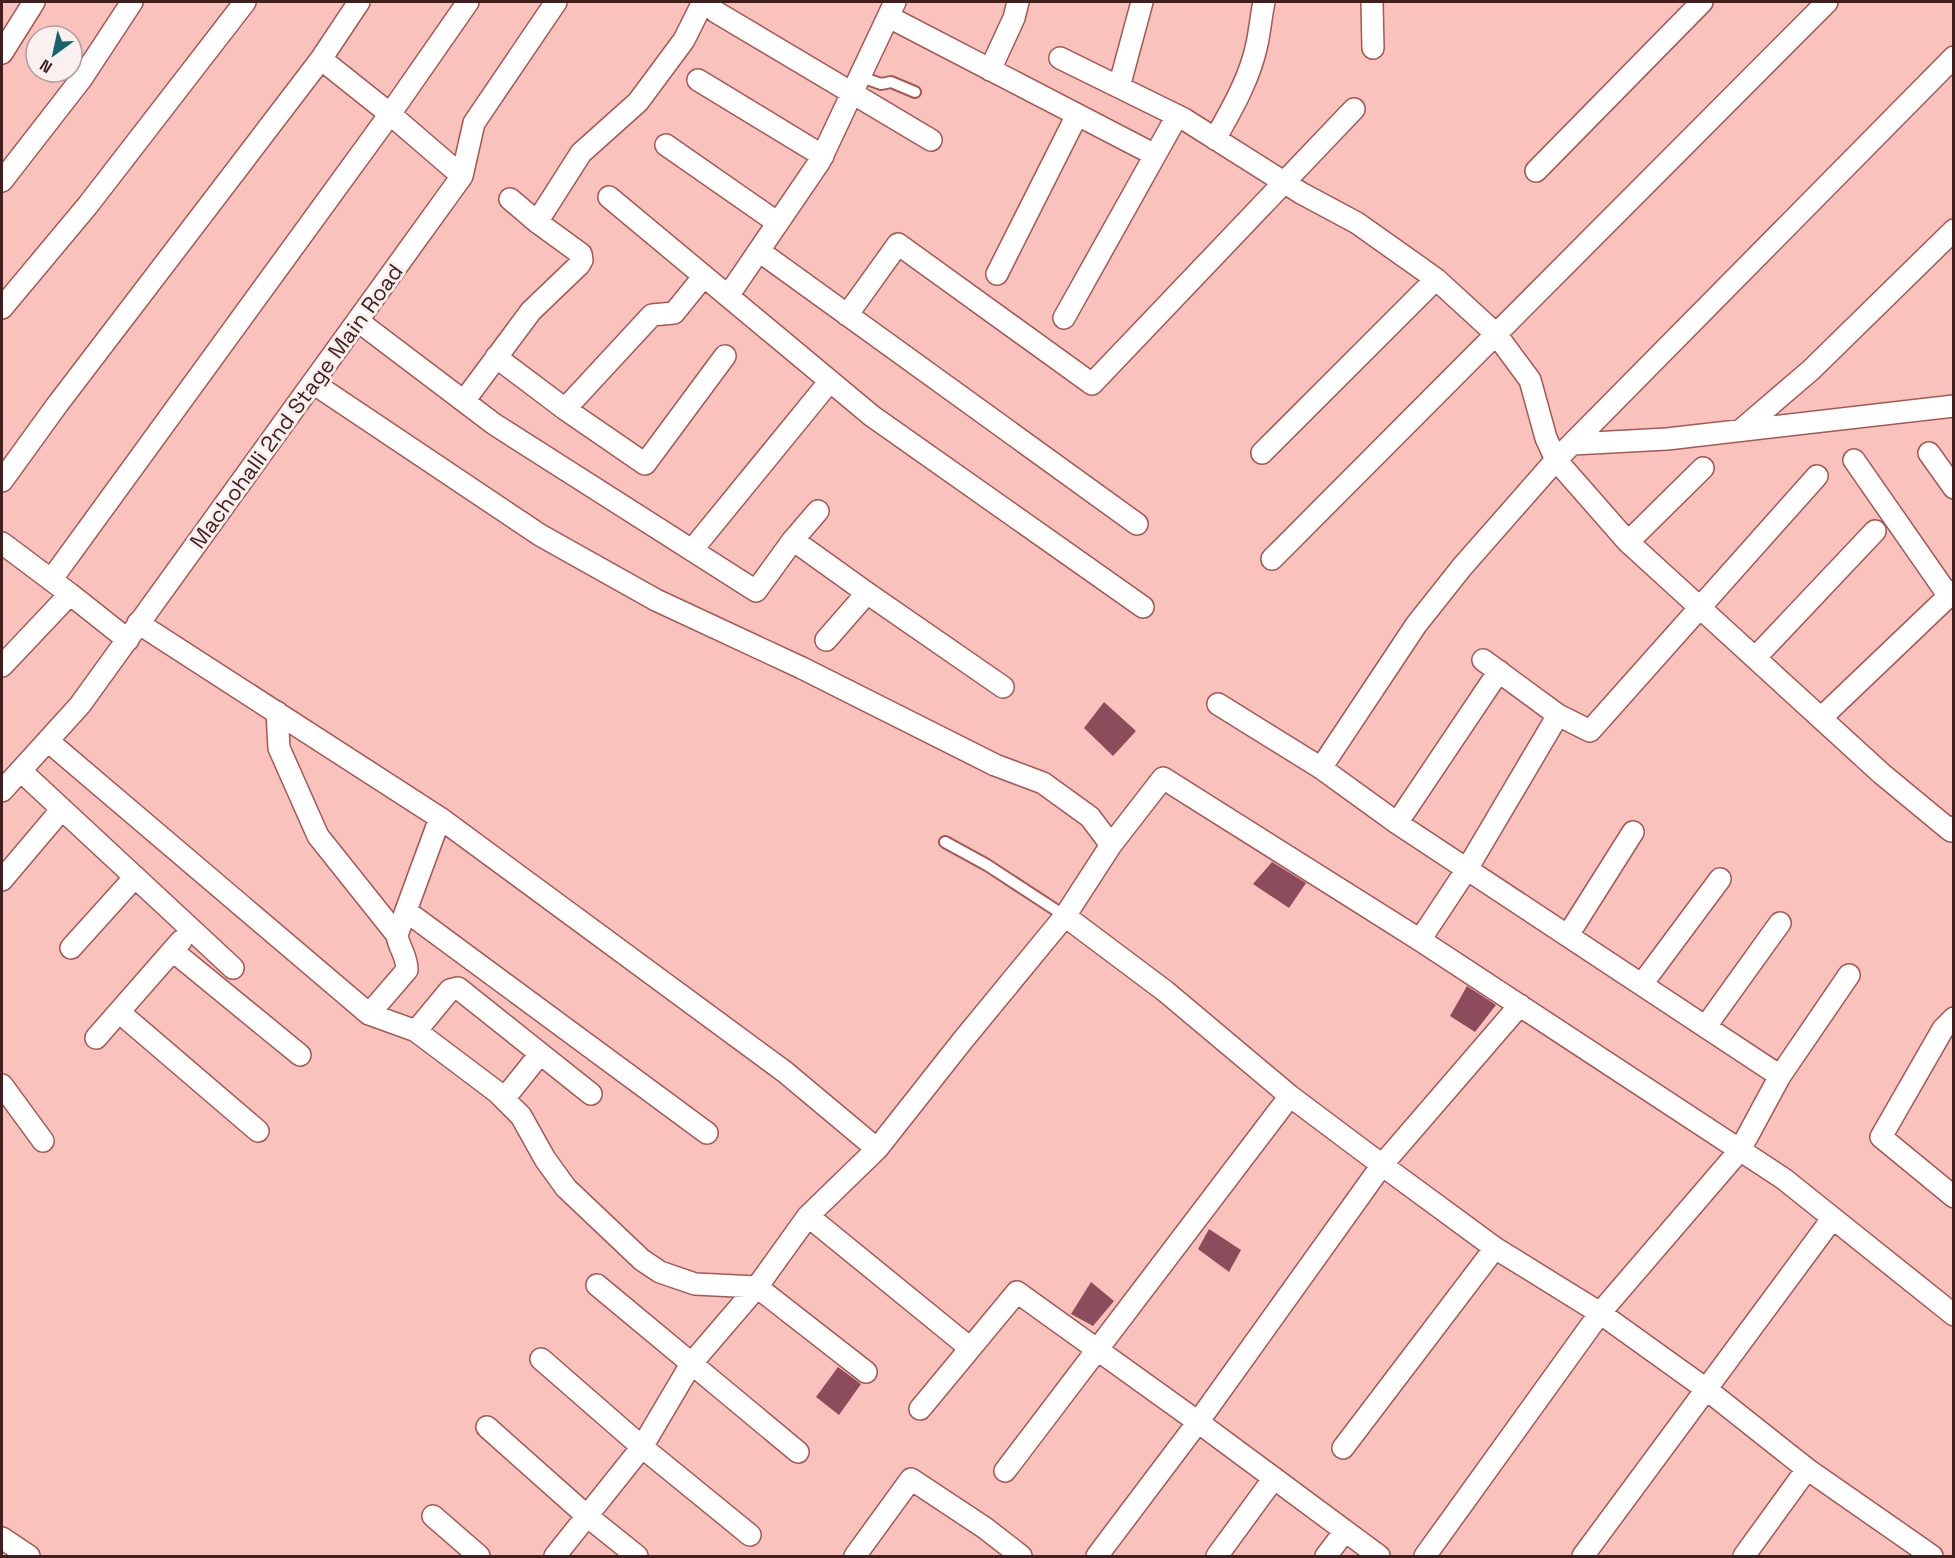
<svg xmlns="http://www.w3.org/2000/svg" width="1955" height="1558" font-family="'Space Grotesk',sans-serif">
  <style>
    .building { fill: #8c4c5b }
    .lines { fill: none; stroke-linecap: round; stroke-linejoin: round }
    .service-casing { stroke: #a75751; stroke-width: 14 }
    .minor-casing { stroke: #a75751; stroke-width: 24 }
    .service { stroke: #fff; stroke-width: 10 }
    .minor { stroke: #fff; stroke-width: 21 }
    .labels { text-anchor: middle; stroke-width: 6; stroke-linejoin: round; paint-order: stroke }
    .street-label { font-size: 22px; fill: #411f1c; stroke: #faf0ef }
  </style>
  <rect width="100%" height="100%" fill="#f9c2bd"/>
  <path class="building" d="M1104 702 1136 731 1113 756 1084 728Z
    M1272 862 1306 883 1289 908 1253 884Z
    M1467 986 1496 1005 1475 1032 1450 1016Z
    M1209 1229 1241 1250 1229 1272 1198 1249Z
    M1091 1282 1114 1301 1093 1326 1071 1314Z
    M838 1367 861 1384 839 1415 816 1397Z"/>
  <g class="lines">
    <defs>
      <path id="service" d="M861 77 881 84 891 82 915 92
        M945 842 987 865 1065 916"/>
      <path id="minor" d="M1372 2 1373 48
        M716 12 931 140
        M889 17 1155 155
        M2 53 34 2
        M1060 58 1184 119 1301 193 1357 223 1436 279 1496 334 1530 380 1546 438 1556 460 1628 542 1882 774 1951 831 1954 827
        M321 59 390 114 462 176
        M990 70 1014 18 1018 2
        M698 80 823 156
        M1119 87 1142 2
        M1215 139C1232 109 1250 78 1257 44 1260 30 1261 16 1264 2
        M666 145 778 223
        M1536 171 1702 2
        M2 181 82 78 132 2
        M609 197 872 416 1143 607
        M537 222 581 153 638 102 684 40 703 2
        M759 251 1137 524
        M997 274 1077 115
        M728 296 820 161 895 2
        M2 308 88 205 245 2
        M847 315 898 244 1092 384 1354 109
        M1064 318 1177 116
        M358 321 494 424 756 591 793 540 818 511
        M496 357 565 409 645 464 725 356
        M313 383 540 535 656 600 802 668 995 765 1043 783 1090 817 1111 845
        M464 401 531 311 579 265 582 260 581 254 537 222 510 199
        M565 409 652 315 674 313 704 276
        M1741 430 1811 370 1954 230
        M1573 444 1667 439 1954 406
        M1262 453 1436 279
        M1929 453 1954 488
        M1854 460 1948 595
        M2 481 57 405 321 59 359 2
        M793 540 867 593 1003 687
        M1628 542 1703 468
        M2 543 70 594 128 640
        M692 550 830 381
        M1272 559 1827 2
        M51 580 390 114 468 2
        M138 623 440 818 785 1072 877 1149
        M826 640 867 593
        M1755 658 1875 531
        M1483 660 1558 715 1590 731 1817 476
        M2 666 70 594
        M1218 704 1321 768 1397 823 1780 1076
        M277 712 279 748 318 836 397 935
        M1821 718 1954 591
        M48 741 369 1014 416 1031 497 1092 521 1116 545 1159 566 1188 642 1260 660 1272 695 1284 757 1287 866 1372
        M1321 768 1416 625 1462 567 1556 460 1954 57
        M21 771 233 968
        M2 791 80 705 462 176 474 123 556 2
        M1397 823 1499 671
        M2 880 62 809
        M406 911 707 1133
        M1065 916 1165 991 1290 1096 1382 1165 1495 1248 1600 1313 1706 1389 1807 1469 1932 1556
        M1568 935 1633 832
        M1420 940 1467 869 1558 715
        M71 948 135 877
        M173 951 300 1055
        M1642 984 1720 879
        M119 1012 258 1131
        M369 1014 407 970C407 955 399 949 397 935L440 818
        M1954 1018 1943 1029 1881 1137 1954 1197
        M1706 1026 1780 923
        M416 1031 450 990 458 988 591 1094
        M96 1038 181 941
        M2 1085 43 1141
        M504 1099 540 1054
        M808 1216 970 1348
        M597 1285 798 1452
        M541 1359 642 1447 750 1535
        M920 1409 1017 1292 1198 1422 1379 1556
        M487 1427 587 1516 637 1556
        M1343 1448 1495 1248
        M1005 1471 1290 1096
        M433 1516 479 1556
        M2 1538 29 1556
        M555 1556 642 1447 691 1364 757 1287 808 1216 877 1149 963 1040 1065 916 1111 845 1163 778 1420 940 1784 1179 1954 1315
        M855 1556 911 1479 985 1528 1021 1556
        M1097 1556 1198 1422 1382 1165 1520 1005
        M1217 1556 1274 1478
        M1326 1556 1345 1531
        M1425 1556 1600 1313 1740 1150 1780 1076 1849 975
        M1583 1556 1832 1219
        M1744 1556 1807 1469"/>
    </defs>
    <use href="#service" class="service-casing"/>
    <use href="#minor" class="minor-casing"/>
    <use href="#service" class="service"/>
    <use href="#minor" class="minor"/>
  </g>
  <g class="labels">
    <g class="street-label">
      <text transform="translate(296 406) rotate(-54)" y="8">Machohalli 2nd Stage Main Road</text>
    </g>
  </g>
  <rect width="1955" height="1558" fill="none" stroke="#411f1c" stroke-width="6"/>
  <g transform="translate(54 54) rotate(213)"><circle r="28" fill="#faf0ef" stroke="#b09c9b" stroke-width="1.5"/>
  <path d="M0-4.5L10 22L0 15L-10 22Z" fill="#17646c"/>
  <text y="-9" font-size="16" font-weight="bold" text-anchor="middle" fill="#411f1c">N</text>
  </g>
</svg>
